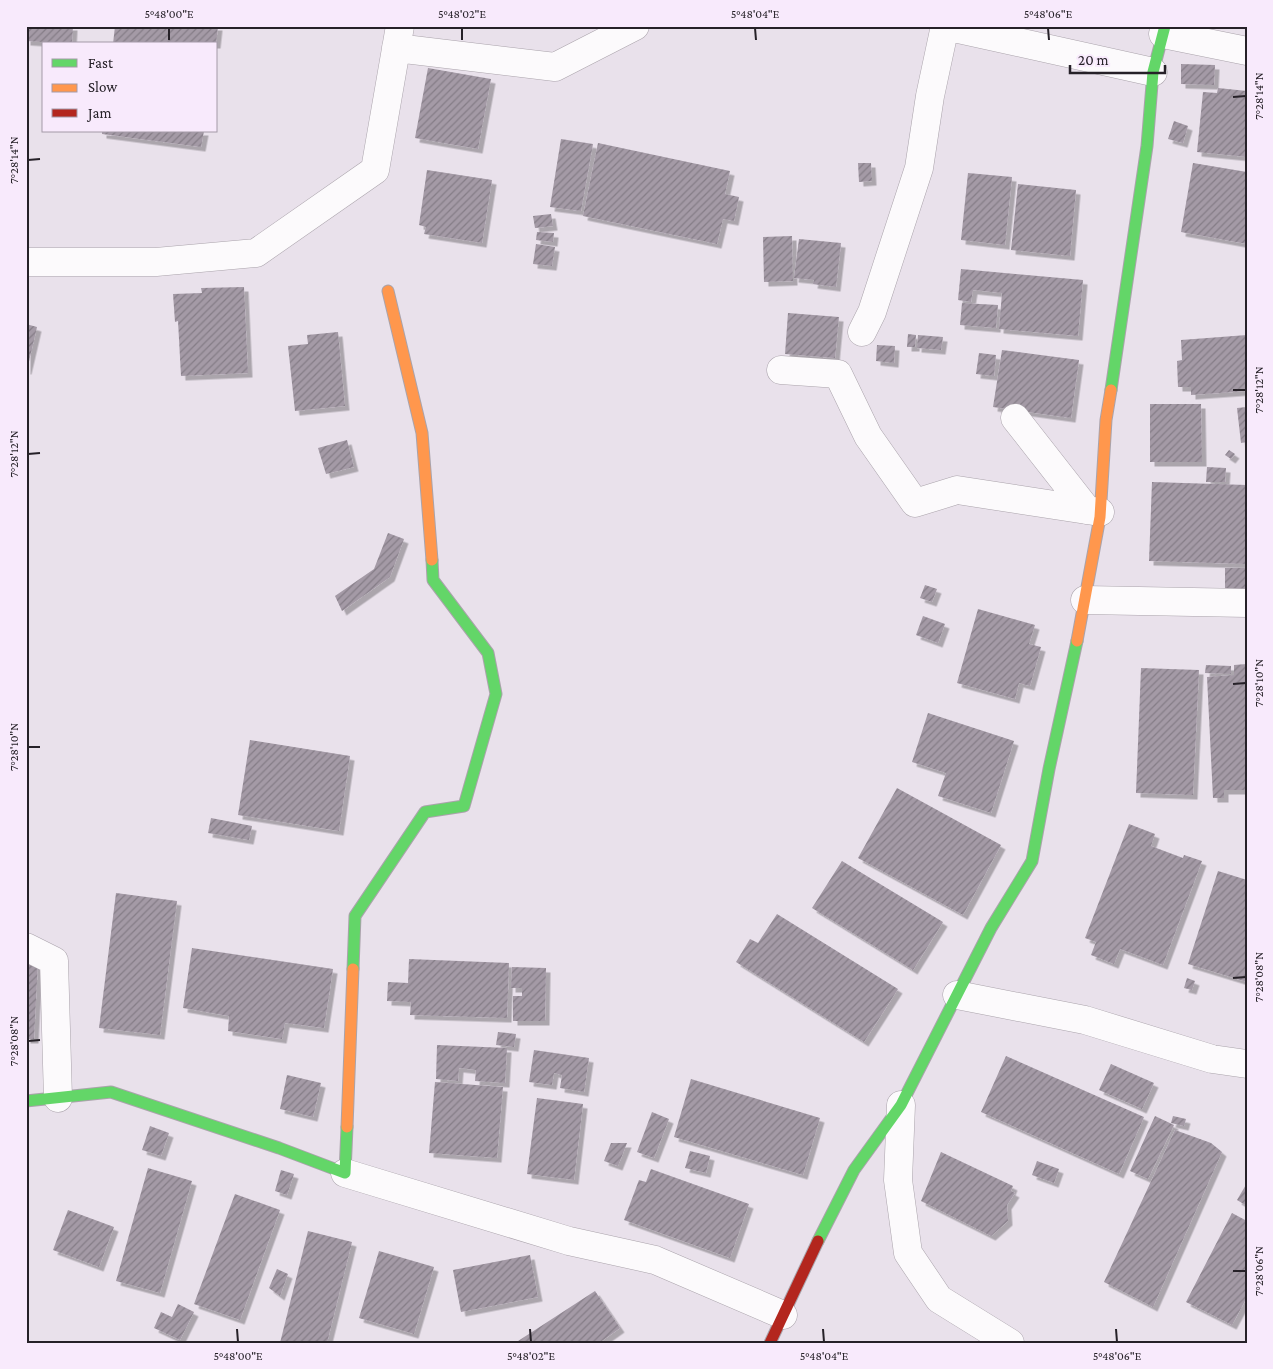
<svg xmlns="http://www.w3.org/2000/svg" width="1273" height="1369" font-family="'Crimson Pro',serif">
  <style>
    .building { fill: url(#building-hatch); filter: url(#shadow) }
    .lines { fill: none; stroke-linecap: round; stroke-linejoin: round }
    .street-casing { stroke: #aaa3ab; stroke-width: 29 }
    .fast-casing { stroke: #aaa3ab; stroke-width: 13 }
    .slow-casing { stroke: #aaa3ab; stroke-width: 13 }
    .jam-casing { stroke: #aaa3ab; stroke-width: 13 }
    .street { stroke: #fcfafc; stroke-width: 28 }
    .fast { stroke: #63d668; stroke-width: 11 }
    .slow { stroke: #ff974d; stroke-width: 11 }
    .jam { stroke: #b3261e; stroke-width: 11 }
    .ticks { fill: none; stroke: #262128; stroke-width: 2 }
    .neatline { fill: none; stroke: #262128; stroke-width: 2 }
    .ticks-label { font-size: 12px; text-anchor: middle; fill: #262128 }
  </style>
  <defs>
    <pattern id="building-hatch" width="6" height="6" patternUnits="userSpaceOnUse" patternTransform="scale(1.25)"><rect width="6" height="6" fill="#a49aa6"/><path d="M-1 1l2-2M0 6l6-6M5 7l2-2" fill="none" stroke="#857d87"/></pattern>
    <filter id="shadow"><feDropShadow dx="4.5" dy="4.5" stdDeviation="0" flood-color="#0004"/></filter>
  </defs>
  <rect width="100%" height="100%" fill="#e9e1eb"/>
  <path class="building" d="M26 26H73L72 44 26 41Z
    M115 26H218L216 44H113Z
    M1181 64 1215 65 1214 85 1181 84Z
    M428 68 491 79 478 149 415 138Z
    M1218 88 1247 91V157L1197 152 1203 92 1217 93Z
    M1174 121 1188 126 1183 143 1168 139Z
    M102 131H204L201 147 102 134Z
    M561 139 593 144 581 211 550 207Z
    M598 143 730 171 725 194 739 197 734 221 723 219 717 244 583 216Z
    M858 163H871L872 181 859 182Z
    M1193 163 1247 172V244L1181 232Z
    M427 170 492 180 482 243 424 234 426 227 419 225Z
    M968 173 1012 177 1005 245 961 240Z
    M1018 184 1076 190 1070 256 1011 250Z
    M551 214 553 226 535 228 533 216Z
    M537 232 554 233 553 242 536 240Z
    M792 236 793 281 764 282 763 237Z
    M799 239 841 243 836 287 813 284 814 280 794 278Z
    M536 244 555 247 552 266 533 264Z
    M961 269 1083 280 1078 336 999 329 1002 293 973 290 971 302 958 300Z
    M244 287 248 373 181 376 178 321 175 322 173 294 202 293 201 288Z
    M962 303 998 305 996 328 960 325Z
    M788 313 839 317 835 358 785 354Z
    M26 324 37 327 27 370H26Z
    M338 332 345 406 295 411 288 346 308 344 307 335Z
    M908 334 916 335 915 347H907Z
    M918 335 943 337 941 350 917 348Z
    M1247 335V391L1191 395V387H1178L1177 361 1182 360 1181 340Z
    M877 345 895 346 894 363 876 361Z
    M1002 350 1079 360 1071 418 993 407Z
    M979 353 996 355 994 376 976 374Z
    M1150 404H1201L1202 462H1150Z
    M1247 407V442L1241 443 1237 408Z
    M347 440 354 467 326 474 318 448Z
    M1229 450 1235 454 1231 459 1225 455Z
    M1207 467 1226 468 1225 482H1206Z
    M1152 482 1247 485V564L1149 561Z
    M388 533 404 539 390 577 342 611 335 596 374 569Z
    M1225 568H1247V594H1225Z
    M925 585 937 589 932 602 920 598Z
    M978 609 1035 625 1029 644 1041 647 1030 686 1019 683 1015 699 957 683Z
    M923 616 945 624 938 643 916 635Z
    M1247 664V790H1224V798H1213L1207 677 1234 675V665Z
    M1206 665 1231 666V674L1205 673Z
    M1141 668 1199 670 1193 795 1136 793Z
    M928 713 1014 741 991 813 938 796 946 773 912 762Z
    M250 740 350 756 339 831 238 815Z
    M897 788 1001 845 963 915 858 858Z
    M211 818 252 826 249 840 208 833Z
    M1129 824 1155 834 1151 846 1183 858 1184 855 1202 861 1163 965 1120 949 1114 964 1091 955 1096 942 1085 938Z
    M842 861 943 922 913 970 812 908Z
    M1218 871 1247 880V982L1188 964Z
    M116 893 177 901 160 1035 99 1028Z
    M777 914 898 989 864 1042 736 962 750 939 758 943Z
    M192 948 333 969 324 1028 285 1023 282 1039 228 1031 229 1016 183 1008Z
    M409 959 509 963 507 1018 410 1015 411 1002 387 1001 388 982 408 983Z
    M26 961H38L34 1039H26Z
    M512 967 546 968 545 1021H513V996H522V988H511Z
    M1187 978 1195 981 1192 990 1184 988Z
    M498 1032 516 1034 514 1047 496 1045Z
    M437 1045 507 1048 505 1083 475 1081 476 1070 459 1068 458 1081 436 1079Z
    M534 1050 589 1058 584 1092 560 1088 562 1075 554 1073 552 1085 529 1082Z
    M1006 1056 1144 1117 1119 1174 981 1112Z
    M1111 1064 1154 1083 1142 1109 1099 1090Z
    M287 1075 321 1083 313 1117 280 1109Z
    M691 1079 820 1118 803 1175 674 1137Z
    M435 1082 503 1087 497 1158 429 1153Z
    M537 1098 583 1104 574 1180 527 1174Z
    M652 1112 669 1119 654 1158 637 1152Z
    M1155 1116 1174 1125 1148 1179 1130 1171Z
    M1173 1116 1186 1119 1184 1126 1171 1123Z
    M150 1126 169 1133 161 1156 142 1150Z
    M1175 1130 1211 1143 1222 1152 1153 1307 1104 1282Z
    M611 1143H627L618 1166 604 1161Z
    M690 1151 710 1156 706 1173 685 1168Z
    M941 1152 1013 1186 1011 1191 1015 1193 1007 1205 1008 1221 991 1236 921 1201Z
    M1037 1161 1059 1169 1054 1183 1032 1175Z
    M148 1168 192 1181 160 1293 116 1281Z
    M651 1169 749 1204 730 1258 624 1220 639 1180 646 1182Z
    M281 1170 294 1174 287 1195 275 1191Z
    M1247 1183V1206L1237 1200Z
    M235 1194 280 1210 240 1320 194 1304Z
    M68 1210 114 1227 99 1267 53 1250Z
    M1232 1213 1247 1221V1297L1232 1325 1186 1302Z
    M308 1231 352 1242 327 1343H280Z
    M379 1251 434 1267 414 1334 359 1318Z
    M530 1255 538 1297 461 1312 453 1270Z
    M277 1269 288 1274 280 1296 269 1288Z
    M595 1291 620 1328 599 1343H515Z
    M178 1304 194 1312 180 1340 154 1328 161 1312 172 1317Z"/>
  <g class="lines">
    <defs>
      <path id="street" d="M945 26 1153 72
        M1163 34 1247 51
        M396 48 555 67 635 26
        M26 262H156L256 253 375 170 400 26
        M862 332 872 312 919 168 930 96 945 26
        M781 370 838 374 868 436 915 503 957 490 1100 512
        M1015 418 1087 510
        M1085 600 1247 603
        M26 947 54 961 58 1098
        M957 995 1085 1020 1212 1059 1247 1064
        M901 1105 898 1180 908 1253 939 1299 1010 1343
        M345 1173 569 1241 655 1260 783 1315"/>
      <path id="fast" d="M1111 390 1147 146 1153 72 1165 26
        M353 969 355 916 425 812 464 806 496 694 488 653 433 580 432 560
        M26 1101 111 1092 279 1148 345 1173 347 1127
        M818 1241 854 1170 901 1105 991 928 1032 861 1049 769 1077 641"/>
      <path id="slow" d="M388 291 422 433 432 560
        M1077 641 1100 517 1106 420 1111 390
        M347 1127 353 969"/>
      <path id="jam" d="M770 1343 818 1241"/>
    </defs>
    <use href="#street" class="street-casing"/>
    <use href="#fast" class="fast-casing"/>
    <use href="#slow" class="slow-casing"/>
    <use href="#jam" class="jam-casing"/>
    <use href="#street" class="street"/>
    <use href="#fast" class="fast"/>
    <use href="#slow" class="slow"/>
    <use href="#jam" class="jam"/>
  </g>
  <path class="ticks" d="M169 28V40M462 28V40M755 28 756 40M1048 28 1049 40M1233 97 1246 96M28 160 40 159M1233 390H1246M28 454 40 453M1233 684 1246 683M28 747H40M1233 978 1246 977M28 1041 40 1040M1233 1271H1246M237 1329 238 1342M530 1329 531 1342M823 1329 824 1342M1116 1329 1117 1342"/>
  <rect width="1273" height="1369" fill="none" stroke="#f8eafc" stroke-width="55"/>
  <rect x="42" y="42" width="175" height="90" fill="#f8eafc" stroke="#a49aa7"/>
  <rect x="52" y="59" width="25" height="8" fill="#63d668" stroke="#a49aa7"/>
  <text x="88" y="68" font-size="15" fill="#262128">Fast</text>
  <rect x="52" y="84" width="25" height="8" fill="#ff974d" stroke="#a49aa7"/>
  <text x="88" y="92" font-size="15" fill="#262128">Slow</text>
  <rect x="52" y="109" width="25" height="8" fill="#b3261e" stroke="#a49aa7"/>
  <text x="88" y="118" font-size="15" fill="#262128">Jam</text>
  <path d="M1070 65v8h95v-8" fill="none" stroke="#262128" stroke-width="2.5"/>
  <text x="1078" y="65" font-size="15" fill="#262128" stroke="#f8eafc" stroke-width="4" paint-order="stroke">20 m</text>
  <rect x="28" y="28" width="1218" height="1314" class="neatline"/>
  <g class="ticks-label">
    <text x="169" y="18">5°48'00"E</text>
    <text x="462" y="18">5°48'02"E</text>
    <text x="755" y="18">5°48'04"E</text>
    <text x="1048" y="18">5°48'06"E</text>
    <text transform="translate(1259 96) rotate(-90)" y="4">7°28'14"N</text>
    <text transform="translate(14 160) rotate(-90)" y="4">7°28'14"N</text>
    <text transform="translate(1259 390) rotate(-90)" y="4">7°28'12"N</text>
    <text transform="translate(14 454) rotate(-90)" y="4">7°28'12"N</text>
    <text transform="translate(1259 683) rotate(-90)" y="4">7°28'10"N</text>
    <text transform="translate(14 747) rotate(-90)" y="4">7°28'10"N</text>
    <text transform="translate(1259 977) rotate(-90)" y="4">7°28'08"N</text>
    <text transform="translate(14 1041) rotate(-90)" y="4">7°28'08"N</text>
    <text transform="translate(1259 1271) rotate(-90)" y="4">7°28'06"N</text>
    <text x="238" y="1360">5°48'00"E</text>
    <text x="531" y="1360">5°48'02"E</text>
    <text x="824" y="1360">5°48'04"E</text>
    <text x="1117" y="1360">5°48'06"E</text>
  </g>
</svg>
